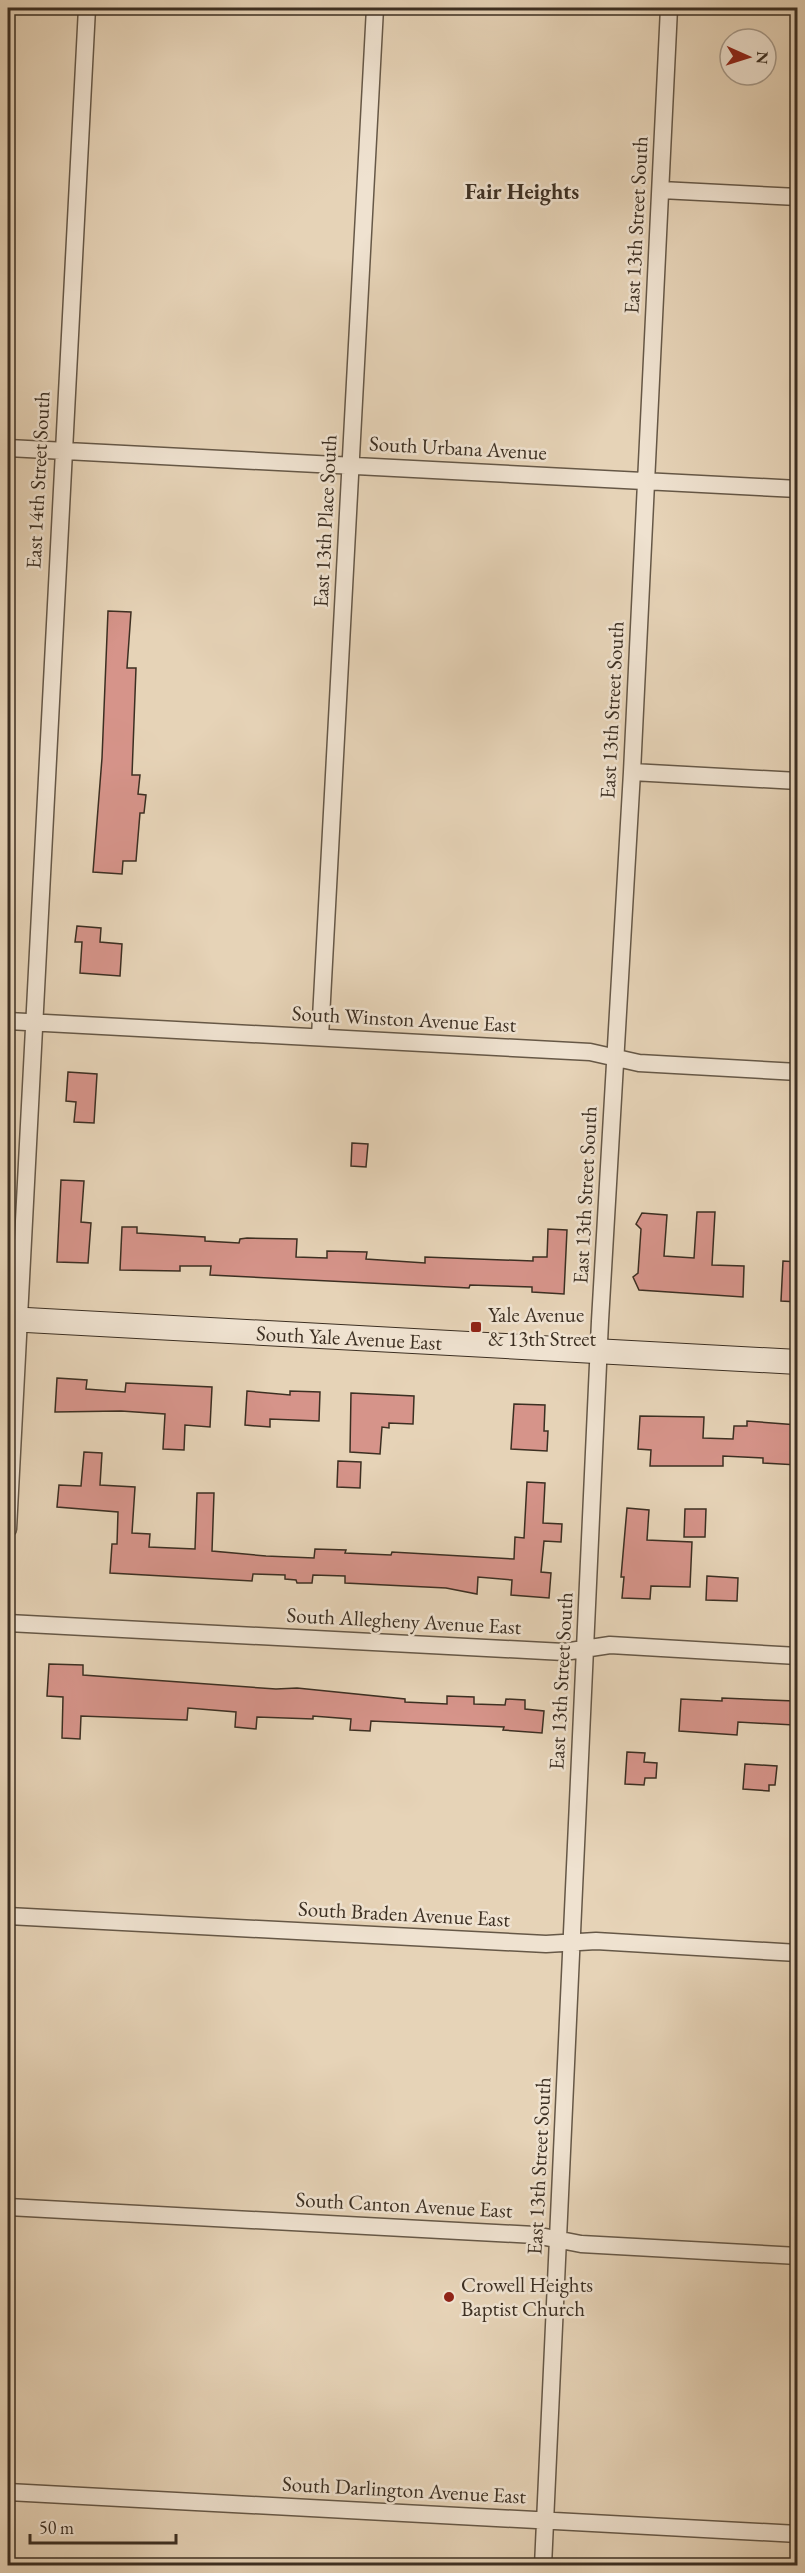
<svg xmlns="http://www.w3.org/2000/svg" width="805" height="2573" font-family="'EB Garamond',serif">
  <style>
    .building { fill: #d6948a; stroke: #3c2f22; stroke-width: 1.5 }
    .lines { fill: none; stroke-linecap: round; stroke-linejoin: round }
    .street-casing { stroke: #665847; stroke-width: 19 }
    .secondary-casing { stroke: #3c2f22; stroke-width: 26 }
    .street { stroke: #efe2d0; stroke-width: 16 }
    .secondary { stroke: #efe2d0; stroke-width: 24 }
    .poi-dot { fill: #8f2418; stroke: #efe2d0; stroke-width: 2 }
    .labels { text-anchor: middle; stroke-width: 5; stroke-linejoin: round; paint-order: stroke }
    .street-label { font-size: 21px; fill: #3c2f22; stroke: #efe2d0 }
    .poi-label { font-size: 21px; fill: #3c2f22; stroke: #efe2d0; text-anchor: start }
    .neighbourhood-label { font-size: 22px; font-weight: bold; fill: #3c2f22; stroke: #efe2d0 }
  </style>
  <rect width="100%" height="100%" fill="#e6d3b7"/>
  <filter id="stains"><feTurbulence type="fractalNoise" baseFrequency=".00333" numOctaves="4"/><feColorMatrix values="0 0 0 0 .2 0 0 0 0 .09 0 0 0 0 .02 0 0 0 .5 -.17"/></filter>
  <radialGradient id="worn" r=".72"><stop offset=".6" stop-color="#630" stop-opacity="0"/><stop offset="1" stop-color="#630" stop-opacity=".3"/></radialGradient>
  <path class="building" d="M108 611 131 612 127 668H136L132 775H140L138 794 146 795 144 813H140L136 861H123L122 874 93 872 102 758Z
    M77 926 101 928 100 942 122 944 120 976 80 973 82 942H75Z
    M68 1072 97 1074 94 1123 74 1122 76 1102 66 1101Z
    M352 1143 368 1144 366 1167 351 1166Z
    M61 1180 84 1181 81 1222 91 1223 88 1263 57 1262Z
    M697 1212H715L712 1265 744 1266 743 1297 639 1290 633 1277 638 1273 641 1229 636 1224 642 1213 667 1215 664 1256 694 1258Z
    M122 1227H137V1233L205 1237V1241L239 1243 240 1239 247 1238 297 1239 296 1257 327 1258V1251L367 1252 366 1259 425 1263V1257L533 1261V1257H547L548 1229 567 1230 564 1294 532 1292V1287L470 1285 469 1288 210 1275 211 1266H180V1271L120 1270Z
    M783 1261 798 1262V1302L781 1301Z
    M57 1378 87 1380 86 1389 125 1392 126 1383 212 1387 210 1427 185 1425 184 1450 163 1449 165 1414 121 1411 55 1412Z
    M247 1391 290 1395V1391L320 1392 319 1421 270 1419V1427L245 1425Z
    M351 1393 414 1396 413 1424 389 1423V1428L382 1427 380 1454 350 1452Z
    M514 1404 545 1405 544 1431H548L547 1451 511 1449Z
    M640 1416 704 1417 703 1438 733 1439 734 1426H747V1421L798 1425V1465L763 1463V1458L723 1456V1466H650L651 1450 638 1449Z
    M84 1452 102 1453 100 1485 135 1487 132 1533 150 1534 149 1547 195 1549 197 1493H214L212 1551 266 1556 314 1558 315 1549 346 1550 345 1553 391 1555 392 1552 514 1559 515 1537 524 1538 527 1482 545 1483 543 1523 562 1524 561 1542 544 1541 541 1572 551 1573 549 1598 511 1595 512 1580 478 1577 477 1594 446 1588 345 1583V1576L313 1575 312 1583H297L296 1580 285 1579V1575L253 1574 252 1581 110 1573 112 1544H117L118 1512 57 1507 59 1485 81 1486Z
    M338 1461 361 1462 360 1488 337 1487Z
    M627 1508 649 1510 647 1540 692 1542 690 1587 651 1586 650 1599 622 1598 624 1577H621Z
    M685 1509H706L705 1537H684Z
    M707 1576 738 1578 737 1601 706 1600Z
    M49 1664 83 1665V1675L276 1689 297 1688 405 1699V1702L447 1704V1696L474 1697V1704L505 1705 506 1699 525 1700V1709L544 1711 542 1733 503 1730 504 1727 371 1721 370 1731 350 1730 351 1719 313 1716V1719L257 1717 256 1729 235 1727 236 1712 188 1708 187 1720 81 1716 80 1739 62 1738 63 1697 47 1696Z
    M722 1698 795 1701 794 1725 738 1722 737 1735 679 1731 681 1699 722 1701Z
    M627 1752 645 1753 644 1762 657 1763 656 1778H645L644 1785 625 1784Z
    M745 1764 777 1766 775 1785H769V1791L743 1789Z"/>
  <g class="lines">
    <defs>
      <path id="street" d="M661 190 798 197
        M8 448 798 489
        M632 772 798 781
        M8 1021 590 1052 639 1063 798 1072
        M320 1037 375 8
        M8 1529 87 8
        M8 1623 564 1652 610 1645 798 1656
        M8 1916 546 1944 596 1941 798 1953
        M8 2207 535 2235 581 2244 798 2256
        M8 2492 798 2534
        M543 2566 600 1321 632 772 669 8"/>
      <path id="secondary" d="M8 1319 798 1362"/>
    </defs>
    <use href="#street" class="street-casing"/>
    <use href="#secondary" class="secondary-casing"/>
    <use href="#street" class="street"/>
    <use href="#secondary" class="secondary"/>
  </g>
  <g class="poi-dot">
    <rect x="470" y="1321" width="12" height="12" rx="3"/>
    <circle cx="449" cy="2297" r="6"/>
  </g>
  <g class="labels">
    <g class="street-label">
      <text transform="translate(636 225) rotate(-87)" y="7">East 13th Street South</text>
      <text transform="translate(458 448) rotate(3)" y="7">South Urbana Avenue</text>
      <text transform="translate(38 480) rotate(-87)" y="7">East 14th Street South</text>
      <text transform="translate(325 521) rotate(-87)" y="7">East 13th Place South</text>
      <text transform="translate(612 710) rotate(-87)" y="7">East 13th Street South</text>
      <text transform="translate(404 1019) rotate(3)" y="7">South Winston Avenue East</text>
      <text transform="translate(585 1195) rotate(-87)" y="7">East 13th Street South</text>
      <text transform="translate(349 1338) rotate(3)" y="7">South Yale Avenue East</text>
      <text transform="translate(404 1621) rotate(3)" y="7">South Allegheny Avenue East</text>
      <text transform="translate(561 1681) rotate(-87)" y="7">East 13th Street South</text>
      <text transform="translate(404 1914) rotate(3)" y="7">South Braden Avenue East</text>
      <text transform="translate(539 2166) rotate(-87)" y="7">East 13th Street South</text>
      <text transform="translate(404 2205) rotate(3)" y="7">South Canton Avenue East</text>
      <text transform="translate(404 2490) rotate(3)" y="7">South Darlington Avenue East</text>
    </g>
    <g class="poi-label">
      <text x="488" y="1322">Yale Avenue<tspan x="488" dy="24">&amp; 13th Street</tspan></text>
      <text x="461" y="2292">Crowell Heights<tspan x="461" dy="24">Baptist Church</tspan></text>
    </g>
    <g class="neighbourhood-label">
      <text x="522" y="199">Fair Heights</text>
    </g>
  </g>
  <rect width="805" height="2573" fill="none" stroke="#e6d3b7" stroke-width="30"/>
  <rect x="9" y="9" width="787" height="2555" fill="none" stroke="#3c2f22" stroke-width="3"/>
  <rect x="15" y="15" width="775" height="2543" fill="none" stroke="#3c2f22" stroke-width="1.5"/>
  <g transform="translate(748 57) rotate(93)"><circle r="28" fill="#efe2d0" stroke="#a79a8a" stroke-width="1.5"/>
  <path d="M0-4.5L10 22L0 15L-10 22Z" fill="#8f2418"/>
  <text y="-9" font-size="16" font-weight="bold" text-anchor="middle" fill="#3c2f22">N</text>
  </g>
  <path d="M30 2534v9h146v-9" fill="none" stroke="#3c2f22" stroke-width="3"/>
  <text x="39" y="2534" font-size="18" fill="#3c2f22" stroke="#efe2d0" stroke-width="4.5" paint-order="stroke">50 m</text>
  <rect width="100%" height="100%" filter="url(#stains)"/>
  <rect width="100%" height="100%" fill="url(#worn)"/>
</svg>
